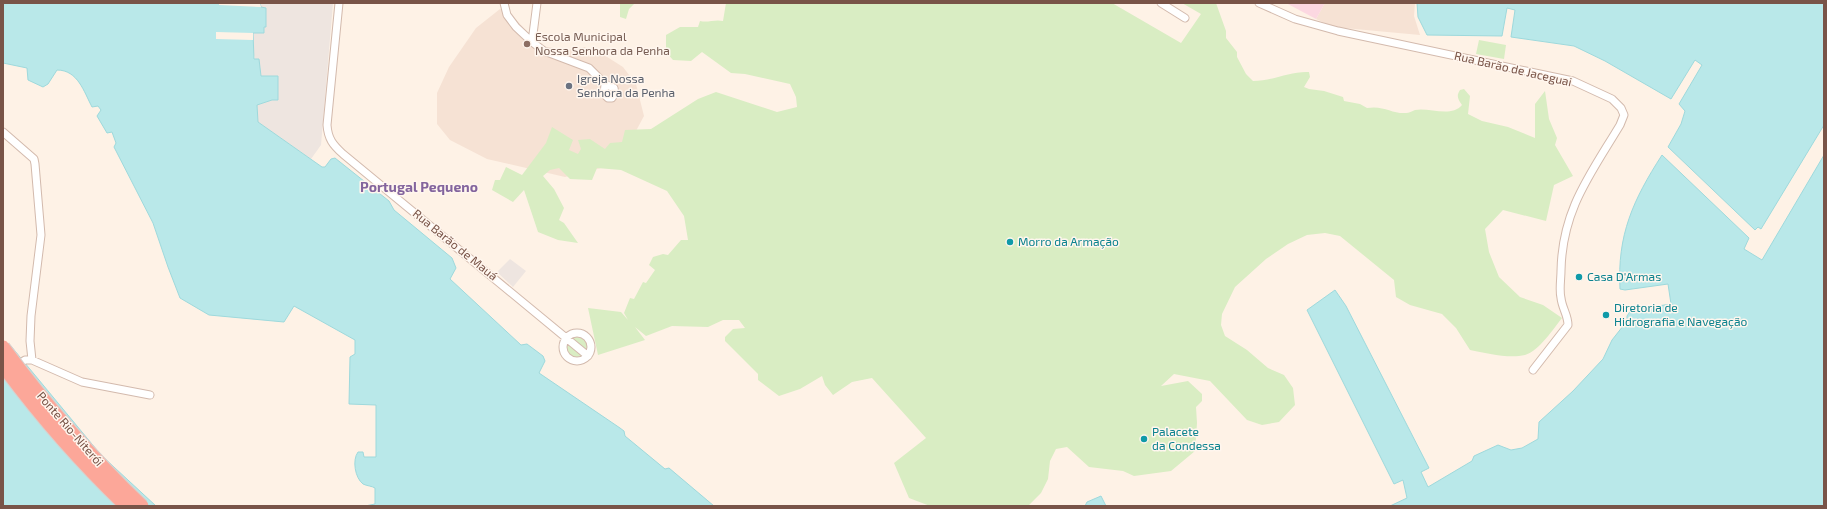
<svg xmlns="http://www.w3.org/2000/svg" width="1827" height="509" font-family="'Exo 2',sans-serif">
  <style>
    .residential { fill: #f6e2d4 }
    .industrial { fill: #eee5e0 }
    .medical { fill: #fcd8e1 }
    .green { fill: #d9edc3 }
    .water { fill: #b9e8e9; stroke: #9ed9dc }
    .pier { fill: #fef2e6 }
    .lines { fill: none; stroke-linecap: round; stroke-linejoin: round }
    .minor-casing { stroke: #d3baad; stroke-width: 9 }
    .minor { stroke: #fff; stroke-width: 7 }
    .motorway-bridge-casing { stroke: #d9cfcc; stroke-width: 15; stroke-linecap: butt }
    .motorway-bridge { stroke: #fca799; stroke-width: 13 }
    .education-dot { fill: #8d6e63; stroke: #fff6ee; stroke-width: 1.5 }
    .worship-dot { fill: #6b7280; stroke: #fff6ee; stroke-width: 1.5 }
    .culture-dot { fill: #0f9aa8; stroke: #fff6ee; stroke-width: 1.5 }
    .labels { text-anchor: middle; stroke-width: 3; stroke-linejoin: round; paint-order: stroke }
    .education-label { font-size: 12px; fill: #785e54; stroke: #fff6ee; text-anchor: start }
    .street-label { font-size: 12px; fill: #795448; stroke: #fff6ee }
    .worship-label { font-size: 12px; fill: #5b616d; stroke: #fff6ee; text-anchor: start }
    .culture-label { font-size: 12px; fill: #0d838f; stroke: #fff6ee; text-anchor: start }
    .quarter-label { font-size: 14px; font-weight: bold; fill: #83649d; stroke: #fff6ee }
  </style>
  <rect width="100%" height="100%" fill="#fef2e6"/>
  <path class="residential" d="M1325 3H1415L1414 16 1420 35 1333 27 1316 19Z
    M500 9 509 12 540 46 568 50 585 47 604 55 623 67 636 84 644 116 623 155 605 167 565 177 487 159 450 140 437 124V93L449 67 476 28Z"/>
  <path class="industrial" d="M219 3H333L321 145 311 159 258 122 257 105 272 100 278 77 261 76 253 52 216 32 264 33V27L219 5Z
    M510 259 526 271 513 287 497 272Z"/>
  <path class="medical" d="M1286 3H1325L1316 19Z"/>
  <path class="green" d="M620 3H635L629 9 626 19 620 17Z
    M726 3H1112L1181 43 1201 14 1182 3H1216L1226 31V38L1237 52V57L1246 74 1253 81C1273 81 1290 71 1309 72L1310 77 1304 87 1309 89 1324 91 1343 97 1344 101 1360 104 1367 108C1384 105 1392 114 1406 113 1409 113 1412 111 1415 110 1429 107 1451 118 1462 105 1458 99 1456 96 1460 90L1464 89 1470 96 1468 114 1482 121 1508 127 1535 138V104L1545 91 1549 119 1557 138 1555 145 1573 176 1554 185 1546 221 1503 210 1485 229 1489 252 1499 277 1520 297 1543 305 1562 318C1554 328 1539 351 1525 355 1509 359 1486 353 1470 350L1456 328 1442 314 1410 305 1396 297 1394 280 1340 236 1325 233 1307 235 1288 244 1266 259 1235 287 1222 314 1221 325 1225 336 1247 350 1268 368 1284 375 1293 388 1295 405 1279 422 1262 425 1247 420 1210 381 1174 374 1161 386 1188 381 1202 394V401L1196 407 1197 423 1195 451 1171 471 1134 476 1123 471 1089 467 1067 447 1056 449 1050 461 1048 479 1041 493 1028 506H930L909 498 894 463 926 438 872 378 852 382 833 395 825 385 822 376 800 389 779 396 758 380V374L725 341V337L733 329 745 328 739 320H723L708 327 672 326 646 336 635 327 645 340 598 355 588 308 621 312 628 320 624 313 630 298 634 299 643 282 646 283 655 270 649 265 653 257 663 254 668 255 681 240H688L684 216 667 191 621 170 597 168 592 180 570 179 559 168 550 170 543 176 554 189 564 208 559 220 564 223 578 243 558 240 538 232 524 190 513 202 492 190 495 180H500L506 167 522 175 546 143 552 127 573 140 569 150 578 154 581 149 578 140 590 139 605 149 610 143 622 142 625 130 651 129 698 99 716 92 777 112 797 107 796 97 790 84 745 74 731 73 702 52 691 61 673 60 666 52V35L680 27H698L700 21C708 23 715 19 723 21Z
    M1479 40 1506 45 1504 59 1476 54Z
    M573 334C585 334 593 343 587 354L567 338Z
    M566 340 586 356 575 360 566 355 563 347Z"/>
  <path class="water" d="M3 3H260L261 7 266 8V27H264V33H253L254 59H259L261 76H278V100H272L257 105 258 122 322 167H325L331 159 335 158 389 201 394 210 452 258 456 268 450 279 521 345 527 344 543 356 545 361 539 373 620 428 624 431 625 436 665 469 669 468 714 506H365L375 504V488C372 486 367 486 363 484 355 478 352 460 358 452H363L364 457H376V405L349 404 350 357 355 354V340L294 306 284 322 209 315 180 298 168 267 153 223 114 147 116 143 112 132 107 133 97 116 101 110 98 106 92 107C84 92 78 70 57 70L48 84 43 87 28 80 27 68 3 63Z
    M1417 3H1824V125L1761 229 1758 227 1755 230 1668 147 1681 124 1685 111 1679 104 1702 65 1695 60 1671 99 1605 61 1574 46 1511 37 1515 10 1507 8 1502 36 1427 35 1418 17Z
    M1662 155 1749 238 1744 249 1762 260 1824 155V506H1390L1407 498 1403 480 1394 484 1307 310 1335 290 1346 306 1429 468 1421 472 1428 487 1472 461 1474 456 1498 445 1511 450 1522 448 1538 439 1539 422 1573 391 1603 359 1612 340 1627 321V316L1631 310 1671 304 1668 284 1625 290 1620 289C1617 235 1633 200 1662 155Z
    M10 345 101 455 156 506H3V348Z
    M1101 496 1106 506H1085L1087 502Z"/>
  <path class="pier" d="M219 3H260L261 7 219 5Z
    M216 32 253 33V40L216 39Z"/>
  <g class="lines">
    <defs>
      <path id="minor" d="M339 3 327 125C328 139 333 145 343 154L588 356
        M504 3 507 15 516 27 532 42 544 51 589 68 605 84 604 94 608 98H612L615 93 614 88 605 84
        M1161 3 1185 18
        M1259 3 1295 19 1338 31 1573 81 1612 99 1621 108 1624 115 1620 125C1590 175 1562 210 1561 271 1561 279 1559 290 1561 298 1562 308 1568 315 1568 325L1533 370
        M532 42 537 3
        M3 132 34 159 35 164 41 235 31 316 30 341 32 360
        M563 347a14 14 0 1 1 28 0a14 14 0 1 1-28 0Z
        M15 367 25 360H32L82 382 150 395"/>
    </defs>
    <use href="#minor" class="minor-casing"/>
    <use href="#minor" class="minor"/>
    <defs>
      <path id="motorway-bridge" d="M3 347C45 404 91 457 142 506
        M3 366C40 416 81 463 126 506"/>
    </defs>
    <use href="#motorway-bridge" class="motorway-bridge-casing"/>
    <use href="#motorway-bridge" class="motorway-bridge"/>
  </g>
  <circle class="education-dot" cx="527" cy="44" r="4"/>
  <circle class="worship-dot" cx="569" cy="86" r="4"/>
  <g class="culture-dot">
    <circle cx="1010" cy="242" r="4"/>
    <circle cx="1579" cy="277" r="4"/>
    <circle cx="1606" cy="315" r="4"/>
    <circle cx="1144" cy="439" r="4"/>
  </g>
  <g class="labels">
    <g class="education-label">
      <text x="535" y="41">Escola Municipal<tspan x="535" dy="14">Nossa Senhora da Penha</tspan></text>
    </g>
    <g class="street-label">
      <text transform="translate(1513 69) rotate(13)" y="4">Rua Barão de Jaceguai</text>
      <text transform="translate(455 245) rotate(39)" y="4">Rua Barão de Mauá</text>
      <text transform="translate(70 429) rotate(49)" y="4">Ponte Rio-Niterói</text>
    </g>
    <g class="worship-label">
      <text x="577" y="83">Igreja Nossa<tspan x="577" dy="14">Senhora da Penha</tspan></text>
    </g>
    <g class="culture-label">
      <text x="1018" y="246">Morro da Armação</text>
      <text x="1587" y="281">Casa D'Armas</text>
      <text x="1614" y="312">Diretoria de<tspan x="1614" dy="14">Hidrografia e Navegação</tspan></text>
      <text x="1152" y="436">Palacete<tspan x="1152" dy="14">da Condessa</tspan></text>
    </g>
    <g class="quarter-label">
      <text x="419" y="192">Portugal Pequeno</text>
    </g>
  </g>
  <rect width="1827" height="509" fill="none" stroke="#795448" stroke-width="8"/>
</svg>
